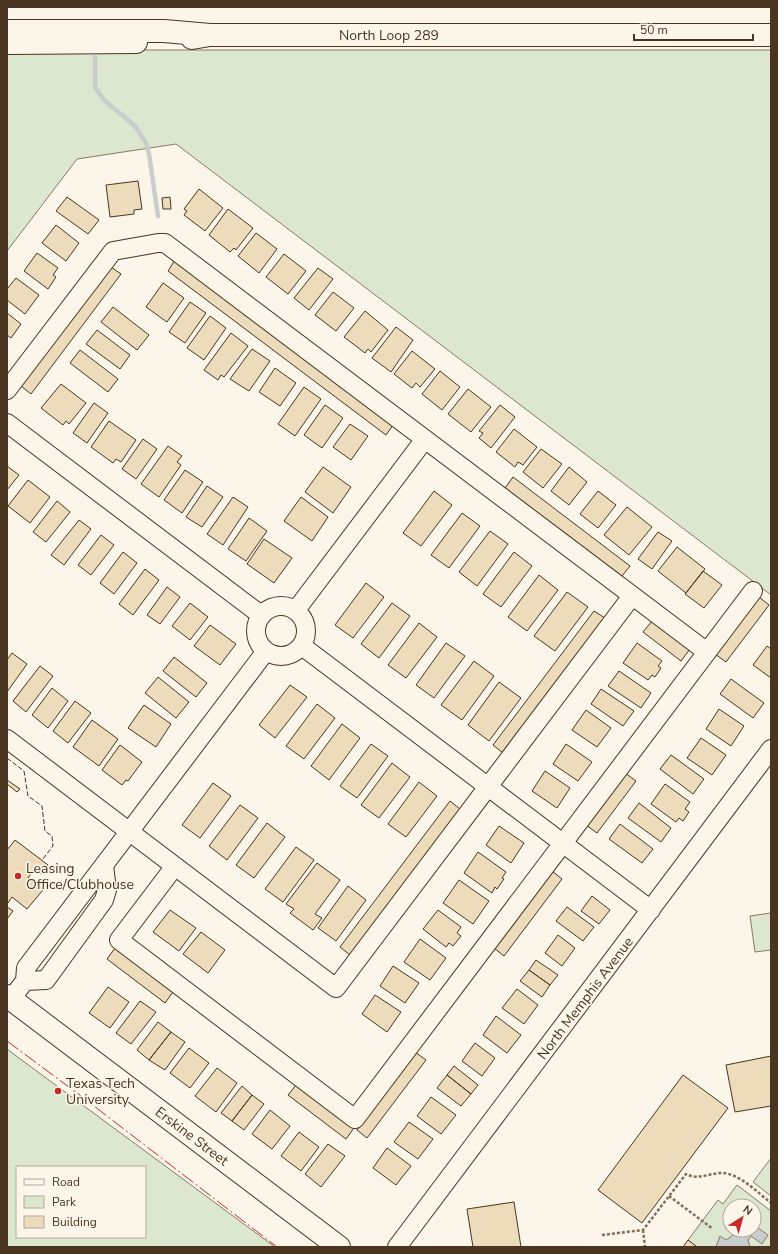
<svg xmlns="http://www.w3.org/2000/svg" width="778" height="1254" font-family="'Nunito Sans',sans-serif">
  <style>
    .green { fill: #dce7d0; stroke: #887966; fill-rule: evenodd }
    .water { fill: #c9cecd; stroke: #887966 }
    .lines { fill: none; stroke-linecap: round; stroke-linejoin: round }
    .stream { stroke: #c9cecd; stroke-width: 4.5 }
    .building { fill: #ecdcbc; stroke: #4a3520 }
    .minor-casing { stroke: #4a3520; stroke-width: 20 }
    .major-casing { stroke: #4a3520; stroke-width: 24 }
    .highway-casing { stroke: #4a3520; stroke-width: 24 }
    .path { stroke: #7f6f5c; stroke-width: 2.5; stroke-dasharray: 3 2; stroke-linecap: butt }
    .minor { stroke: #fbf6e9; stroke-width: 18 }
    .major { stroke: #fbf6e9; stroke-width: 22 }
    .highway { stroke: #fbf6e9; stroke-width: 22 }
    .fence { stroke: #4a3520; stroke-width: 1; stroke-dasharray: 5 2; stroke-linecap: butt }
    .power { stroke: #c62828; stroke-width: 1; stroke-dasharray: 14 3 2 3; stroke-linecap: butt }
    .poi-dot { fill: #c62828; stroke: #fbf6e9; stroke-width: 1.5 }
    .labels { text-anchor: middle; stroke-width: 3; stroke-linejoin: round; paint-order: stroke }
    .street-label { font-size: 14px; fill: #4a3520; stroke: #fbf6e9 }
    .poi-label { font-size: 14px; fill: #4a3520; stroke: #fbf6e9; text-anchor: start }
  </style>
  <rect width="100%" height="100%" fill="#fbf6e9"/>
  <path class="green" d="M7 50H771V595L176 144 77 159 7 251Z
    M771 913V950L755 952 750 916Z
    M7 1049 19 1058 275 1247H7ZM17 1167H145V1237H17Z
    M771 1158V1196L753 1182Z
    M737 1185 771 1211V1247H697L688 1240 718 1200 723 1204ZM730 1206H754V1230H730Z"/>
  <path class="water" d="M754 1225 768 1235 762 1244 751 1236 748 1240 750 1247H716L720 1236 726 1240 733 1235 742 1236 745 1232 743 1230H754Z"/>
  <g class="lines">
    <path class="stream" d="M95 57V87L104 100 135 126 146 143 149 154 158 216"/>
  </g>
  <path class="building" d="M138 181 142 209 134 210V214L110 217 106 185Z
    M199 189 223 208 205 231 184 215 187 211 184 209Z
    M67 197 99 220 88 234 56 211Z
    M170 197 171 209H163L162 198Z
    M228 209 253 228 236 250 234 248 230 252 209 235Z
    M56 225 79 243 66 261 42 243Z
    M256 233 277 249 259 273 238 256Z
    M37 253 58 268 53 275 56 277 48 289 24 271Z
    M284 254 306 271 288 294 266 277Z
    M175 260 393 425 386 435 168 271Z
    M111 267 121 274 31 394 21 386Z
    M318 268 333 279 309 310 294 298Z
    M16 278 39 295 25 314 7 300V289Z
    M163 283 184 298 167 322 146 307Z
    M333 292 354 308 336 331 315 315Z
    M190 302 206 313 185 343 169 332Z
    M113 307 149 335 137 350 101 322Z
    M365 311 388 330 371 352 368 349 365 353 344 337Z
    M7 313 21 324 11 338 7 335Z
    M210 316 226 328 204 360 187 348Z
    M396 327 413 340 391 372 372 358Z
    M97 330 130 355 120 369 86 344Z
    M231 333 248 346 224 377 221 375 218 380 204 370Z
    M252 349 270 361 249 391 230 379Z
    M80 350 118 379 108 392 70 363Z
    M412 351 435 369 420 387 416 383 412 388 394 374Z
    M275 368 296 383 280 406 259 392Z
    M440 371 460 387 442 410 422 394Z
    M61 384 86 403 69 424 66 421 63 425 41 408Z
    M304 387 321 399 295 436 278 424Z
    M468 389 491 407 471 432 448 414Z
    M94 403 108 413 87 443 73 433Z
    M325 405 343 418 322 448 304 435Z
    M500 405 515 417 491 448 479 438 483 433 479 431Z
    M109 421 136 440 121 462 116 459 113 463 91 447Z
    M350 424 368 436 351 460 333 447Z
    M514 429 537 447 523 465 518 462 515 467 496 452Z
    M143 439 157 449 136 479 122 469Z
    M168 446 182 456 177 462 181 465 159 497 141 484Z
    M541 449 562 464 543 488 523 472Z
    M7 466 19 475 7 490Z
    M323 467 351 487 333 513 305 492Z
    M569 467 587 482 569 505 551 491Z
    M185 470 203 482 182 513 164 500Z
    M513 477 630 566 622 576 505 488Z
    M28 480 50 497 30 523 8 506Z
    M207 486 223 497 202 527 186 517Z
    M434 491 452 505 421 546 403 533Z
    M598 491 616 505 598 528 580 514Z
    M233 497 248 507 223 545 207 534Z
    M301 497 328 517 312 541 284 521Z
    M57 501 70 512 46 542 33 532Z
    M627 507 652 527 629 555 604 535Z
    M462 513 480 526 449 568 431 555Z
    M249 518 267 531 246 561 228 549Z
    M79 520 91 529 64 565 51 555Z
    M490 531 508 544 477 586 459 572Z
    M658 532 672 541 652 569 638 559Z
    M101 535 114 545 91 575 78 565Z
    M264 539 292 558 274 583 247 564Z
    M677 547 705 569 686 593 658 571Z
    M123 552 137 563 114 594 100 583Z
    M514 552 532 566 501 607 483 594Z
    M145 569 159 580 133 615 119 604Z
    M703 571 722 585 704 608 685 594Z
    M539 575 558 590 527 631 508 617Z
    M366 583 384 597 353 638 335 625Z
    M167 587 180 597 160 624 147 615Z
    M567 592 588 607 555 651 534 636Z
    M759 597 769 605 726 662 715 654Z
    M190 603 208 617 190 640 172 626Z
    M392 603 410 616 379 658 361 644Z
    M594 611 605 618 503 753 493 745Z
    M653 620 690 649 681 661 643 632Z
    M419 623 437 637 406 678 388 665Z
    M210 625 236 644 220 665 194 646Z
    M446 643 465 656 434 698 416 685Z
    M637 643 662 661 658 666 661 668 655 677 652 675 648 680 623 663Z
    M767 646 771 649V678L753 665Z
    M12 653 27 664 7 692V660Z
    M174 657 207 683 196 697 163 671Z
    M474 661 494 676 462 720 441 705Z
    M40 666 53 676 26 712 13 701Z
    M619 671 651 693 641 708 608 686Z
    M158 677 189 702 176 718 145 693Z
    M731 679 764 703 753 718 720 694Z
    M499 682 521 698 489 741 468 725Z
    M290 685 307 697 275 738 259 725Z
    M52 688 68 701 48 728 32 715Z
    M601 689 634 711 623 726 591 704Z
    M75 701 91 713 68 743 53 731Z
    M317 704 335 718 304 759 286 746Z
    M144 705 171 724 156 747 128 728Z
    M719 709 744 726 731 746 706 729Z
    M586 710 611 728 597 747 572 730Z
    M92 720 118 739 99 766 73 747Z
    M342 724 360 738 329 780 311 766Z
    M701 738 726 755 712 775 687 758Z
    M371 744 388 756 357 798 340 786Z
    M566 744 592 762 578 781 553 764Z
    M120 745 142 762 128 781 126 780 122 785 102 770Z
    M671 755 704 779 693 794 660 769Z
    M392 763 410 777 379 818 361 805Z
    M545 771 570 788 557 808 532 791Z
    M625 773 636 781 597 833 586 825Z
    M7 780 20 789 17 792 7 784Z
    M419 782 437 796 406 837 388 824Z
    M213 783 231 796 200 838 182 825Z
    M665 784 690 802 685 809 689 812 683 821 679 818 676 822 651 804Z
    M450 801 460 809 350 955 340 947Z
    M639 803 671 828 661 842 628 818Z
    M240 805 258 818 227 860 209 846Z
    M267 823 285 837 254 878 236 865Z
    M620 824 653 849 642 863 609 839Z
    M499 826 524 843 511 863 486 845Z
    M15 840 48 865 41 874 34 869 28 878 43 890 27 909 12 897 7 904V850Z
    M296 847 314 860 283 902 265 889Z
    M478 852 506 872 502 878 504 879 497 889 495 887 492 893 464 873Z
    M317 863 340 880 315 914 322 918 313 930 290 913 294 909 286 904Z
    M552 871 562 879 504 956 494 948Z
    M459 880 489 901 473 924 443 903Z
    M348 886 366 900 336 941 318 928Z
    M592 896 610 910 599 924 581 911Z
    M7 907 13 911 7 919Z
    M567 907 594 927 583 941 556 921Z
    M170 910 196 928 179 951 153 932Z
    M438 910 461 927 457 933 461 936 453 946 449 943 446 947 423 929Z
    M201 932 225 950 208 973 183 954Z
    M558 935 575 948 562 966 545 953Z
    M420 939 446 958 430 980 404 962Z
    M115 948 173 992 165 1003 107 959Z
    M536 960 558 975 550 985 529 970Z
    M393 966 419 983 405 1003 380 986Z
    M529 970 550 985 542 997 520 981Z
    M108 987 129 1002 110 1028 89 1013Z
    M517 989 538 1005 524 1024 502 1008Z
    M375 995 401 1012 387 1032 362 1014Z
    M140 1001 156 1012 131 1044 116 1033Z
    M496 1016 521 1035 507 1053 483 1035Z
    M158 1022 171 1032 149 1060 137 1050Z
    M171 1032 185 1042 165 1070 149 1060Z
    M475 1043 495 1058 482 1076 462 1061Z
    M189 1048 209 1063 190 1088 170 1073Z
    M415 1052 426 1060 367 1138 357 1130Z
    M771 1056V1106L735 1112 726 1065Z
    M454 1066 478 1085 471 1094 447 1075Z
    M217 1068 237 1083 216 1112 195 1096Z
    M447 1075 471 1094 461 1106 437 1088Z
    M683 1075 728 1108 642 1223 598 1190Z
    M296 1085 354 1128 346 1139 288 1095Z
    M242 1086 252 1095 232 1121 221 1113Z
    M252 1095 264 1104 244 1130 232 1121Z
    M431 1097 456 1115 441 1134 417 1116Z
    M270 1110 290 1126 272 1149 252 1134Z
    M409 1122 433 1139 418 1159 394 1142Z
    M299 1132 319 1147 301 1171 281 1156Z
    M328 1144 345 1156 321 1187 305 1174Z
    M387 1148 411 1166 396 1185 373 1168Z
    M514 1202 521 1247H473L467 1209Z
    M688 1240 697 1247H683Z"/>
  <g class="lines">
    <defs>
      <path id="minor" d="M7 390 113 251 158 243H165L707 652
        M7 423 261 615
        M256 631a25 25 0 1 1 50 0a25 25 0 1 1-50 0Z
        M296 610 425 439
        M302 646 651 910
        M7 739 336 988 632 596
        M175 866 119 940 355 1119 753 591
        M25 981 46 980 104 900 107 890 104 865
        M11 999 25 981 26 968 266 651
        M397 1247 771 749"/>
      <path id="major" d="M192 38 210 35H771
        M7 43 136 42
        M7 996 339 1247"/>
      <path id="highway" d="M7 31H164L210 35"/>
    </defs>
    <use href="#minor" class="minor-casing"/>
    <use href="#major" class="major-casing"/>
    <use href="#highway" class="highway-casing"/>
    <path class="path" d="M669 1196 713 1229
      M643 1230 645 1247
      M602 1235 643 1230 686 1174C698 1180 707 1174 720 1173 738 1172 757 1192 771 1203"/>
    <use href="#minor" class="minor"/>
    <use href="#major" class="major"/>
    <use href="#highway" class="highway"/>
    <path class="fence" d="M7 758 24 771 28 796 42 806 45 831 52 836 53 846 42 860"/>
    <path class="power" d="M7 1041 81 1096 277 1247"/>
  </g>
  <g class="poi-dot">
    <circle cx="18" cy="876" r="4"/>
    <circle cx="58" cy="1091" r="4"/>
  </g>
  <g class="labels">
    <g class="street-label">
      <text x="389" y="40">North Loop 289</text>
      <text transform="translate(585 998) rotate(-53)" y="5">North Memphis Avenue</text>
      <text transform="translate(192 1136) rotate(37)" y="5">Erskine Street</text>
    </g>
    <g class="poi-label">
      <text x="26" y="873">Leasing<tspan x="26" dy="16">Office/Clubhouse</tspan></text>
      <text x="66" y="1088">Texas Tech<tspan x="66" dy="16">University</tspan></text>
    </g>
  </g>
  <rect width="778" height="1254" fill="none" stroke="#4a3520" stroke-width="16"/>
  <rect x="16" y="1166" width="130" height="72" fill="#fbf6e9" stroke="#b4a999"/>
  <rect x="24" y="1179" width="20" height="6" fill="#fbf6e9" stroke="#b4a999"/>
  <text x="52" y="1186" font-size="12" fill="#4a3520">Road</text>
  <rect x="24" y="1196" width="20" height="12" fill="#dce7d0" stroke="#b4a999"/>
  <text x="52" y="1206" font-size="12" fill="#4a3520">Park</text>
  <rect x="24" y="1216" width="20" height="12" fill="#ecdcbc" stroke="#b4a999"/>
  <text x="52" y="1226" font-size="12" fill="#4a3520">Building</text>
  <g transform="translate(742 1218) rotate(37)"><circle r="19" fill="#fbf6e9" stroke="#b4a999"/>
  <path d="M0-3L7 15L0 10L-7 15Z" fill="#c62828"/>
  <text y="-6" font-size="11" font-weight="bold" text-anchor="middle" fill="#4a3520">N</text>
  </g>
  <path d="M634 34v6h119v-6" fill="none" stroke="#4a3520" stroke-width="2"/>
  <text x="640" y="34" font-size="12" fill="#4a3520" stroke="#fbf6e9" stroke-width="3" paint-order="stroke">50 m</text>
</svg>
